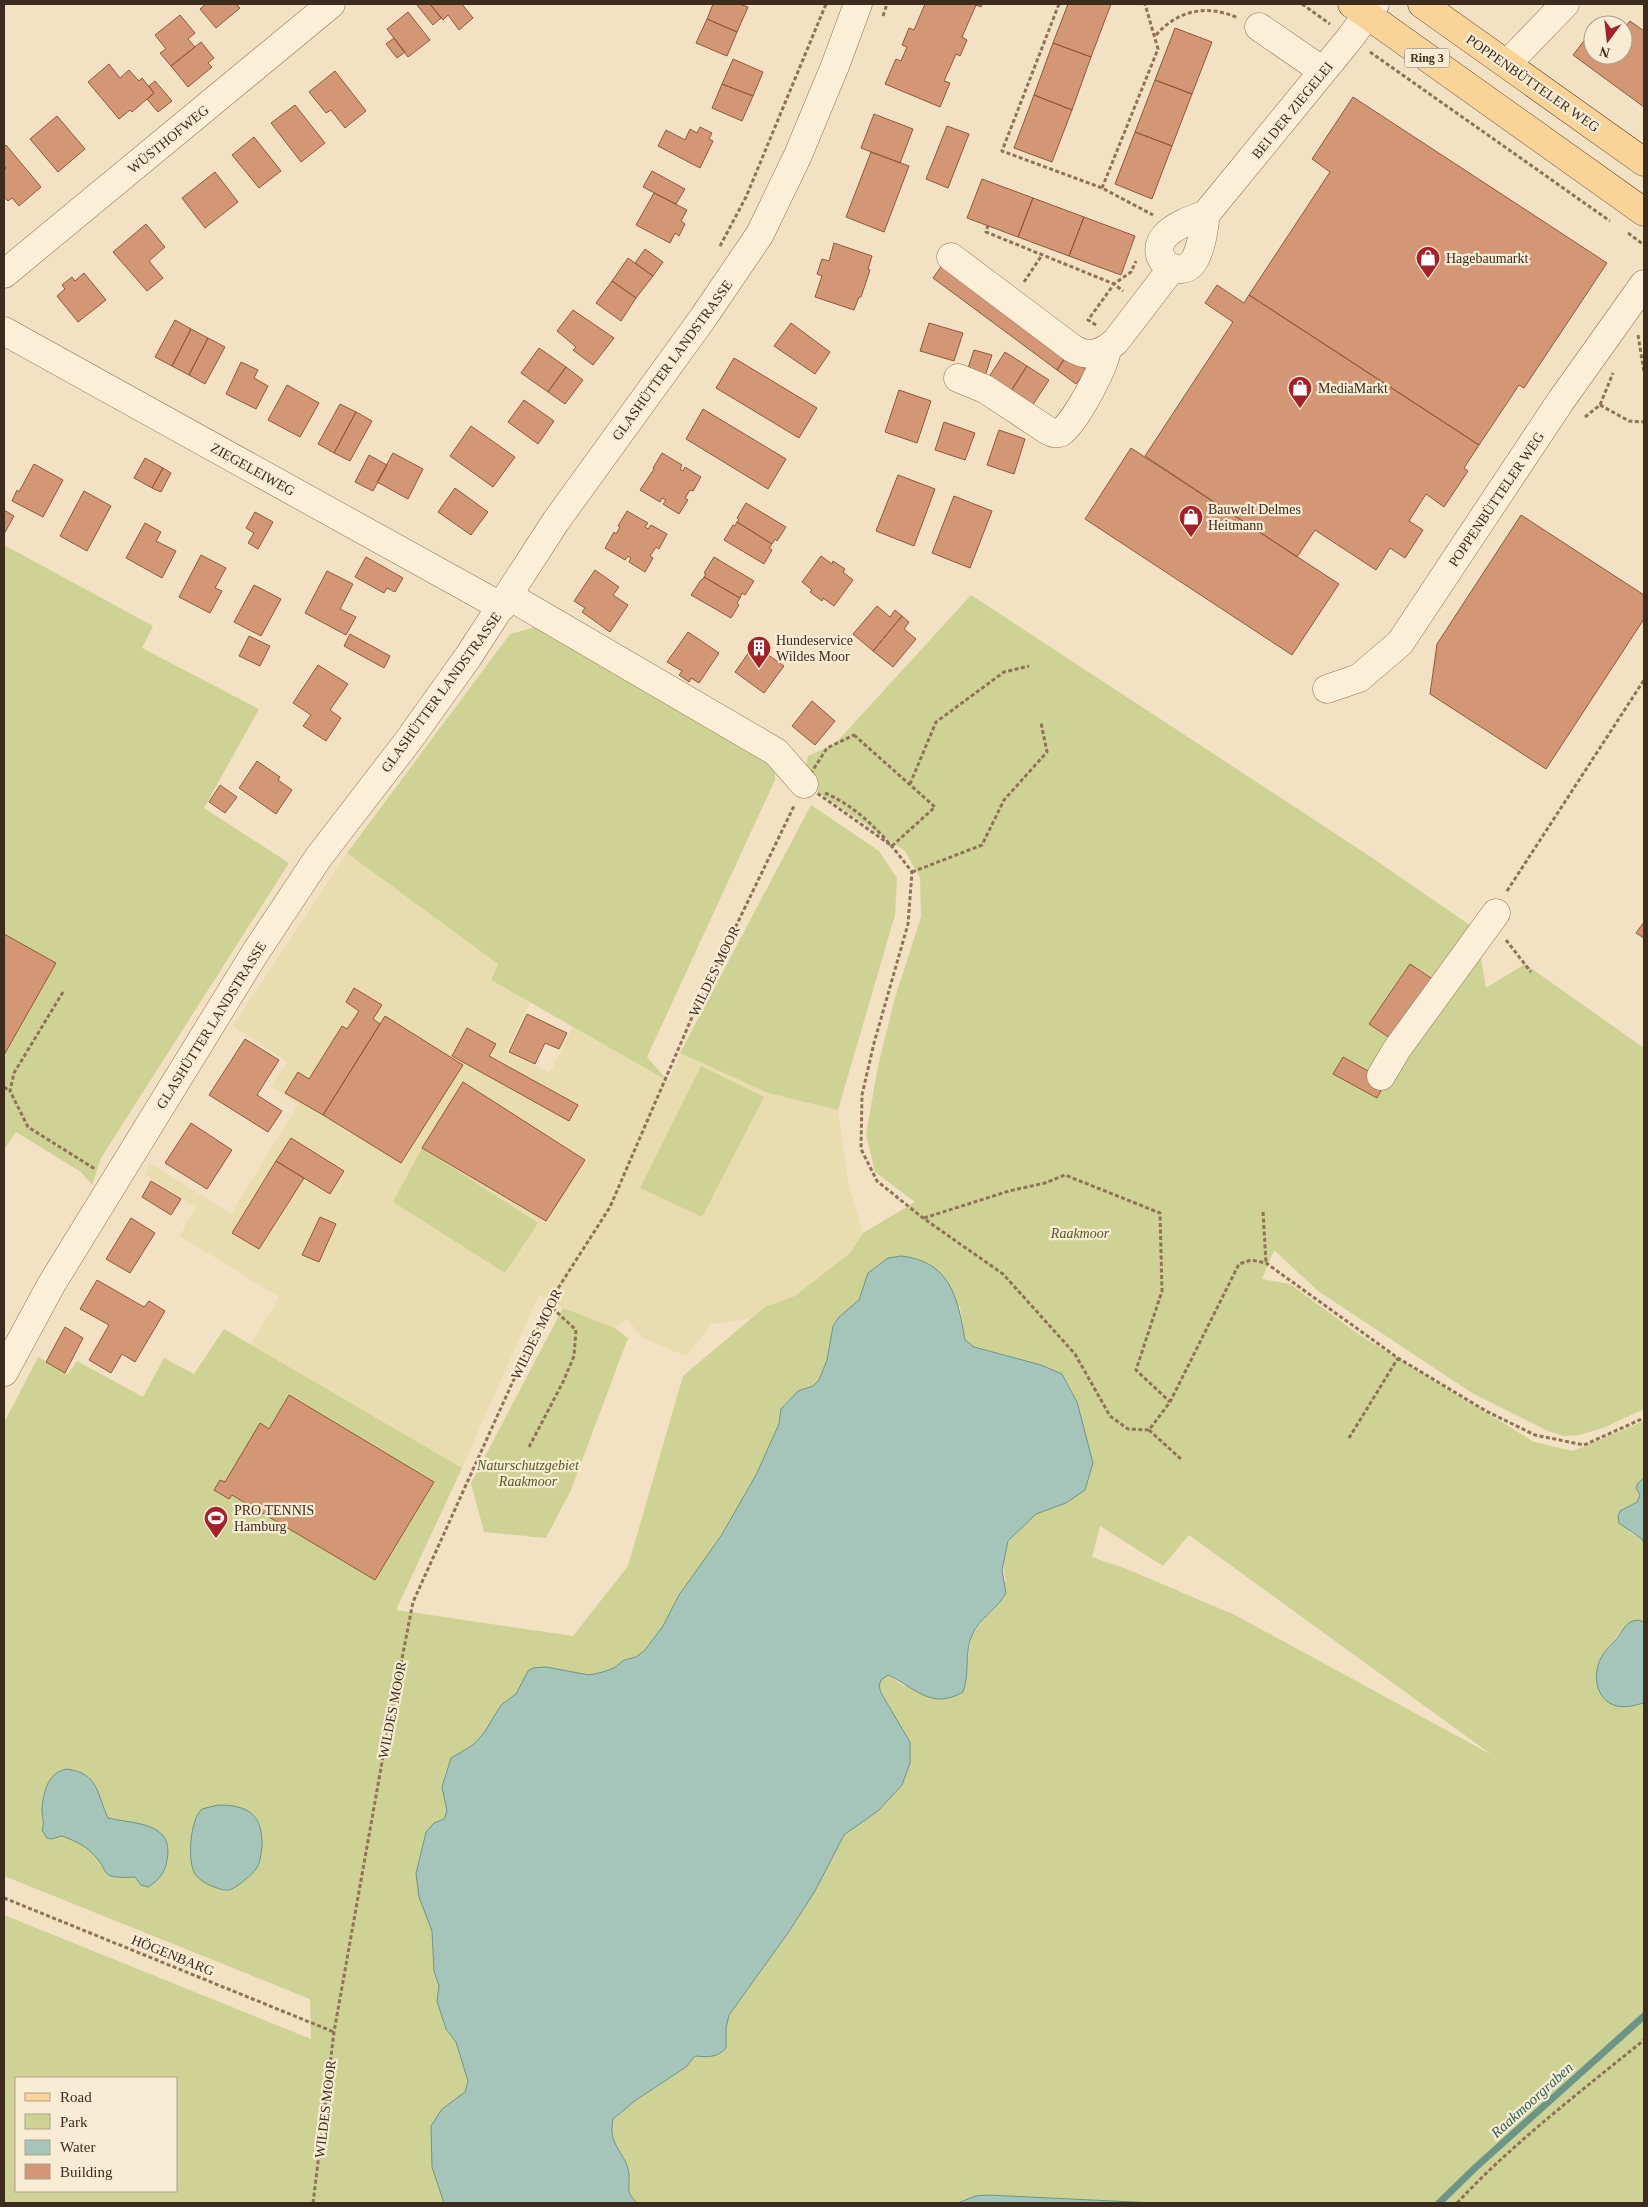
<svg xmlns="http://www.w3.org/2000/svg" width="1648" height="2207" font-family="'Times New Roman',serif">
  <style>
    .farmland { fill: #e9dcaf }
    .green { fill: #cfd295; fill-rule: evenodd }
    .water { fill: #a6c5ba; stroke: #6b9588 }
    .lines { fill: none; stroke-linecap: round; stroke-linejoin: round }
    .stream { stroke: #6b9588; stroke-width: 7 }
    .building { fill: #d49775; stroke: #91573b }
    .minor-casing { stroke: #8f7258; stroke-width: 29 }
    .major-casing { stroke: #5c402c; stroke-width: 29 }
    .path { stroke: #8f7258; stroke-width: 3; stroke-dasharray: 4 2.5; stroke-linecap: butt }
    .minor { stroke: #fcefd7; stroke-width: 28 }
    .major { stroke: #f9d498; stroke-width: 28 }
    .labels { text-anchor: middle; stroke-width: 4.5; stroke-linejoin: round; paint-order: stroke }
    .shield { fill: #f9ecd4; stroke: #756554; stroke-width: 1 }
    .shield-label { font-size: 12px; font-weight: bold; fill: #3d2b1d }
    .street-label { font-size: 14px; fill: #3d2b1d; stroke: #f9ecd4 }
    .poi-label { font-size: 14px; fill: #3d2b1d; stroke: #f9ecd4; text-anchor: start }
    .park-label { font-size: 14px; font-style: italic; fill: #515c22; stroke: #f9ecd4 }
    .water-label { font-size: 15px; font-style: italic; fill: #2b5f58; stroke: #f9ecd4 }
  </style>
  <rect width="100%" height="100%" fill="#f2e1c3"/>
  <path class="farmland" d="M347 853 498 964 491 980 530 1002 506 1052 550 1073 573 1026 668 1081 680 1053 768 1093 838 1110 849 1186 863 1233 850 1253 795 1296 765 1307 752 1318 712 1324 686 1356 643 1338 627 1319 615 1328 563 1308 539 1294 462 1468 251 1345 279 1297 180 1236 195 1207 145 1175 150 1163 231 1214 298 1105 271 1086 287 1062 233 1026Z"/>
  <path class="green" d="M4 545 153 626 142 648 259 709 204 808 289 863 101 1158 92 1185 81 1172 16 1132 4 1150Z
    M971 595 1371 857 1487 937 1479 946 1486 988 1525 964 1644 1048V1409L1603 1428 1579 1435 1564 1436 1548 1431 1472 1393 1318 1291 1274 1250 1262 1279 1290 1284 1361 1336 1534 1442 1573 1451 1644 1421V1478L1638 1483 1640 1495 1637 1502 1620 1511 1629 1532 1642 1539 1644 1543V1622L1638 1620 1622 1630 1604 1652 1601 1695C1613 1709 1627 1707 1644 1703V2203H1155L987 2195 961 2200 957 2203H637C625 2191 630 2188 629 2175 627 2152 607 2147 613 2119L636 2100 686 2067 695 2056C708 2058 717 2058 726 2048V2028L729 2015 788 1933 815 1891 844 1835 878 1811 902 1785 910 1763V1742L881 1693C878 1684 879 1678 888 1675L904 1686 968 1658 972 1635 983 1621 1006 1581C997 1555 1012 1526 1037 1514 1046 1509 1057 1507 1066 1503L1081 1421 1077 1402 1070 1387 1062 1374 1041 1365 974 1347 965 1340 960 1307 868 1273 859 1300 839 1317 828 1348V1360L819 1380 813 1386 798 1392 781 1409 779 1424 756 1475 721 1536 679 1595 663 1626 645 1650 636 1657 624 1660 614 1668 603 1672 589 1675 546 1667 533 1668 528 1671 516 1694 501 1705 484 1733 473 1745 451 1758 444 1777 447 1811 444 1819 434 1823 428 1918 432 1931 434 1971 439 1986 437 2001 446 2029 456 2042 468 2081 465 2092 431 2126 432 2167 444 2203H4V1915L311 2039 310 1999 4 1876V1423L38 1357 68 1374 77 1361 143 1397 164 1358 194 1374 224 1329 462 1468 396 1610 573 1636 628 1566 683 1376 765 1307 795 1296 850 1253 863 1233 915 1202 875 1172 866 1134 878 1066 895 998 921 917 920 878 905 851 802 781 808 756 835 744ZM1100 1526 1163 1566 1189 1535 1492 1755 1235 1615 1129 1570 1092 1557ZM16 2078H176V2191H16Z
    M536 627 771 763 775 771V780L647 1057 668 1081 491 980 498 964 347 853 510 634Z
    M811 805 879 851 897 878 895 915 838 1110 768 1093 680 1053Z
    M701 1066 764 1097 702 1217 640 1188Z
    M422 1148 538 1223 505 1273 393 1202Z
    M563 1308 615 1328 628 1338 571 1490 546 1538 484 1532 471 1483Z"/>
  <path class="water" d="M901 1256C950 1261 958 1298 965 1340L974 1347 1041 1365 1062 1374 1077 1402 1093 1463 1085 1490 1066 1503 1036 1514 1008 1541 1002 1570 1006 1593C998 1608 979 1619 972 1635 964 1653 970 1674 963 1692 931 1711 915 1687 888 1675L881 1680 879 1686 881 1693 910 1742V1763L902 1785 878 1811 844 1835 815 1891 788 1933 729 2015 726 2028V2048C717 2058 708 2057 695 2056L686 2067 636 2100 613 2119C607 2147 627 2152 629 2175 630 2188 625 2191 637 2203H444L432 2167 431 2126 442 2109 465 2092 468 2081 456 2042 446 2029 437 2001 439 1986 434 1971 432 1931 419 1897 416 1874 426 1832 434 1823 444 1819 447 1811 442 1787 451 1758 473 1745 484 1733 501 1705 516 1694 528 1671 533 1668 546 1667 589 1675 603 1672 614 1668 624 1660 636 1657 645 1650 663 1626 679 1595 721 1536 756 1475 779 1424 781 1409 798 1391 813 1386 819 1380 827 1360 833 1326 839 1317 859 1300 868 1273 888 1258Z
    M1644 1478V1543L1642 1539 1619 1523 1618 1517 1620 1511 1637 1502 1640 1495 1636 1488 1638 1483Z
    M1638 1620 1644 1622V1703C1635 1705 1627 1708 1617 1706 1596 1701 1592 1675 1601 1658 1605 1650 1612 1644 1618 1637 1624 1629 1626 1621 1638 1620Z
    M67 1769C99 1773 97 1795 108 1818 132 1824 175 1821 167 1860 165 1873 159 1880 148 1887L141 1885 135 1877C95 1879 113 1872 91 1852 83 1844 72 1840 62 1836L51 1839 47 1838 42 1830C45 1822 42 1818 42 1810 43 1792 48 1772 67 1769Z
    M218 1805C249 1805 263 1815 262 1847 261 1854 260 1864 256 1869 251 1876 239 1885 232 1889 228 1891 221 1890 217 1888 209 1885 201 1882 195 1874 187 1862 190 1819 202 1809Z
    M987 2195 1155 2203H957L976 2196Z"/>
  <g class="lines">
    <path class="stream" d="M1439 2203 1476 2167 1644 2016"/>
  </g>
  <path class="building" d="M206 4H236L240 8 216 28 200 9Z
    M419 4H430L441 18 433 25 417 5Z
    M430 4H462L473 18 459 30 448 15 443 20Z
    M713 4H739L748 7 737 32 707 19Z
    M925 4H982L981 7 976 5 962 37 967 40 960 56 956 54 944 81 950 83 940 107 885 84 896 59 901 61 907 47 902 45 909 28 914 30Z
    M1068 4H1111L1091 57 1053 43Z
    M408 12 430 40 408 57 387 29Z
    M180 15 195 33 188 39 195 47 171 66 160 53 166 49 155 35Z
    M707 19 737 32 727 56 696 43Z
    M1630 21 1644 31V107L1573 55 1587 37 1593 41V55H1623V30Z
    M1175 28 1212 42 1192 94 1155 80Z
    M394 38 405 52 397 58 386 44Z
    M201 42 214 58 208 63 212 67 188 87 171 66Z
    M1053 43 1091 57 1072 110 1034 95Z
    M733 59 763 72 753 96 722 84Z
    M109 64 120 78 129 70 139 81 142 78 154 93 132 112 130 110 119 119 88 82Z
    M335 71 366 111 345 128 331 110 326 113 309 92Z
    M1155 80 1192 94 1172 146 1135 132Z
    M155 81 172 101 158 112 147 99 154 93 149 86Z
    M722 84 753 96 742 121 712 108Z
    M1034 95 1072 110 1052 162 1014 148Z
    M1353 97 1607 263 1524 388 1519 385 1479 445 1249 295 1330 172 1312 159Z
    M295 105 325 143 301 162 271 123Z
    M874 114 913 129 900 163 861 148Z
    M57 116 85 149 58 172 30 139Z
    M947 126 969 134 948 188 926 179Z
    M700 127 712 133 709 139 713 141 700 168 658 146 666 130 685 140 690 129 697 133Z
    M1135 132 1172 146 1152 199 1115 184Z
    M254 137 281 171 259 188 232 155Z
    M6 145 41 187 19 206 12 198 8 201 4 197V170L6 168 4 165V147Z
    M871 152 909 166 884 232 846 217Z
    M652 171 685 189 676 204 643 187Z
    M215 172 238 202 205 228 182 198Z
    M982 179 1033 198 1018 237 967 218Z
    M654 193 687 210 681 221 685 224 679 236 675 233 670 243 636 225Z
    M1033 198 1084 217 1069 256 1018 237Z
    M1084 217 1135 236 1121 275 1069 256Z
    M146 224 165 247 149 261 163 278 147 291 113 252Z
    M834 243 872 256 868 269 870 270 861 297H859L854 310 815 297 822 276 817 274 822 259 829 261Z
    M645 249 663 262 653 276 635 263Z
    M628 258 653 276 636 298 612 281Z
    M943 264 1067 355 1057 370 933 278Z
    M84 273 106 300 78 322 57 296 65 289 62 285 72 277 75 281Z
    M612 281 636 298 621 321 596 303Z
    M1217 285 1244 303 1249 295 1479 445 1464 468 1468 471 1444 507 1426 494 1409 521 1423 530 1405 558 1390 548 1376 570 1315 530 1297 557 1145 456 1233 322 1205 303Z
    M573 310 614 338 593 365 573 350 576 347 557 331Z
    M175 320 191 329 172 366 155 357Z
    M791 323 830 352 815 374 774 346Z
    M929 323 963 333 954 361 920 351Z
    M191 329 208 338 189 375 172 366Z
    M208 338 225 347 205 384 189 375Z
    M539 348 566 367 548 392 521 373Z
    M974 350 992 355 985 376 967 371Z
    M1005 352 1027 366 1011 391 989 377Z
    M1067 355 1087 370 1076 384 1057 370Z
    M734 358 817 408 799 438 716 388Z
    M241 362 258 370 254 378 268 386 256 409 226 394Z
    M1027 366 1049 380 1032 406 1011 391Z
    M566 367 583 380 565 404 548 392Z
    M287 385 319 403 300 437 268 420Z
    M899 390 931 401 917 443 885 432Z
    M524 400 554 421 538 444 508 422Z
    M340 404 356 412 334 453 318 444Z
    M703 409 786 459 768 489 686 439Z
    M356 412 372 421 350 461 334 453Z
    M944 422 975 433 965 460 935 450Z
    M471 426 515 457 493 487 450 456Z
    M999 430 1025 439 1014 474 987 465Z
    M1131 448 1339 584 1292 655 1085 519Z
    M393 453 423 469 408 499 377 482Z
    M662 453 682 465 680 469 681 470 683 471 685 467 701 477 693 491 690 490 685 498 688 500 679 514 663 504 666 500 662 498 660 502 640 490 654 469 653 468Z
    M369 455 387 465 373 491 355 482Z
    M145 458 163 468 152 488 134 478Z
    M34 464 63 480 43 517 12 501 17 490 19 492Z
    M163 468 171 473 161 492 152 488Z
    M898 475 935 489 914 546 876 531Z
    M455 488 488 512 471 535 438 512Z
    M84 491 111 506 87 551 60 536Z
    M954 496 992 511 970 568 932 553Z
    M746 503 786 527 777 541 775 539 772 544 737 522 739 520 737 518Z
    M4 510 14 516 4 534Z
    M627 511 648 523 645 527 648 529 651 525 667 534 659 549 656 547 650 556 653 558 645 572 629 562 631 558 628 556 625 560 605 548 614 532 616 534 620 527 618 526Z
    M255 512 273 522 258 549 248 543 254 533 246 528Z
    M1521 515 1644 595V619L1546 769 1430 694 1437 644Z
    M737 522 772 544 769 548 772 550 764 564 724 540 733 525 735 526Z
    M145 523 161 532 156 541 176 551 162 578 126 558Z
    M201 555 226 568 215 588 222 591 210 613 179 597Z
    M821 556 832 564 833 561 845 569 843 572 853 580 834 606 823 598 822 601 810 592 812 590 802 582Z
    M366 557 403 578 395 592 387 588 384 593 355 577Z
    M714 557 754 581 745 595 742 593 740 598 704 577 706 574 704 573Z
    M595 570 619 587 613 595 628 605 610 632 582 612 585 608 574 601Z
    M327 571 353 584 340 609 356 617 346 635 305 613Z
    M704 577 740 598 737 603 739 605 731 618 691 595 701 580H702Z
    M254 585 281 599 261 636 234 622Z
    M877 606 890 617 895 610 902 616 873 651 853 634Z
    M902 616 909 622 904 629 916 639 893 667 873 651Z
    M688 632 719 653 699 683 691 678 689 682 679 675 682 671 667 662Z
    M350 634 390 656 384 668 344 646Z
    M249 636 270 646 260 666 239 656Z
    M754 645 784 666 764 693 735 672Z
    M318 665 348 684 330 710 341 718 326 741 303 726 311 715 293 703Z
    M812 701 835 721 815 745 792 726Z
    M257 761 280 777 278 780 292 790 276 814 239 788Z
    M220 785 237 797 225 813 209 802Z
    M1644 922V938L1636 933Z
    M4 934 56 963 4 1055Z
    M1410 964 1434 980 1393 1040 1369 1024Z
    M354 988 382 1005 373 1019 380 1024 323 1115 285 1093 298 1072 309 1079 342 1026 347 1029 359 1011 346 1002Z
    M527 1014 567 1033 559 1049 545 1043 535 1064 509 1052Z
    M385 1016 463 1065 401 1163 323 1115Z
    M467 1028 496 1044 489 1056 578 1105 569 1121 452 1056Z
    M245 1039 279 1060 257 1095 282 1111 268 1132 209 1095Z
    M1343 1057 1386 1081 1377 1098 1333 1074Z
    M463 1082 585 1160 546 1221 422 1148Z
    M191 1123 232 1150 207 1189 165 1163Z
    M291 1138 344 1171 330 1194 276 1161Z
    M276 1161 304 1178 259 1249 232 1233Z
    M151 1181 181 1199 171 1215 142 1197Z
    M320 1217 336 1224 319 1262 302 1255Z
    M131 1218 155 1233 130 1273 106 1259Z
    M97 1280 144 1307 149 1301 165 1311 135 1362 122 1354 111 1373 89 1360 109 1325 80 1309Z
    M65 1327 83 1338 65 1373 46 1362Z
    M289 1395 434 1482 375 1580 232 1495 229 1499 214 1490 220 1480 225 1482 260 1423 269 1429Z"/>
  <g class="lines">
    <defs>
      <path id="minor" d="M1259 27 1323 71
        M1507 64 1565 4
        M1206 214C1204 228 1202 246 1195 259 1181 285 1142 256 1168 233 1178 224 1193 219 1206 214L1350 38 1375 4
        M951 257 1072 348C1089 359 1103 353 1116 341L1172 268
        M4 274 331 4
        M4 331 502 607
        M958 378 985 389 1047 430 1053 433H1060C1075 423 1105 367 1107 349
        M509 596 776 752 804 784
        M1327 689 1359 678 1400 643 1560 402 1644 284
        M1381 1076 1397 1049 1496 913
        M4 1372 51 1285 255 953 318 858 408 741 468 657 556 521 703 318 760 234 798 155 835 66 858 4"/>
      <path id="major" d="M1352 4 1644 212
        M1422 4 1644 162"/>
    </defs>
    <use href="#minor" class="minor-casing"/>
    <use href="#major" class="major-casing"/>
    <path class="path" d="M1059 4 1002 151 1102 188 1153 215
      M1302 4 1330 24
      M883 16 887 4
      M1156 35C1178 10 1207 4 1238 18
      M1370 52 1610 221
      M1102 188 1158 49 1145 4
      M988 225 986 232 1114 284 1123 291
      M1628 233 1644 245
      M720 246 746 197 826 4
      M1024 282 1042 255
      M1096 325 1088 320 1114 284 1131 272 1136 261
      M1638 335 1644 372
      M1600 405 1629 421 1644 422
      M1585 417 1600 405 1613 373
      M854 735 935 807 892 846 804 784 827 748Z
      M910 784 936 722 1004 672 1029 666
      M825 793C862 809 888 840 912 872L908 924 874 1043 862 1095 861 1149 877 1181 923 1218 1003 1274 1075 1354 1110 1416 1128 1429 1149 1430 1170 1402 1239 1264 1251 1260 1266 1263 1398 1358 1486 1411 1535 1435 1584 1445 1644 1418
      M912 872 982 845 1004 800 1047 752 1041 723
      M1507 891 1644 680
      M1506 940 1531 972
      M63 992 14 1073 10 1091 28 1127 95 1169
      M4 1087 10 1091
      M1263 1212 1266 1263
      M924 1218 1009 1191 1045 1183 1065 1175 1160 1213 1162 1291 1136 1370 1170 1402
      M1149 1430 1182 1460
      M1349 1438 1398 1358
      M529 1447 563 1382 574 1356 576 1330 548 1304
      M4 1898 334 2032
      M313 2203 334 2032 384 1751 413 1602 548 1304 610 1207 693 1015 794 806
      M1457 2203C1513 2143 1580 2092 1644 2040"/>
    <use href="#minor" class="minor"/>
    <use href="#major" class="major"/>
  </g>
  <defs>
    <symbol id="shop-pin" viewBox="-11 -11 22 30"><path d="M0 17L-7.5 6A9.5 9.5 0 1 1 7.5 6Z" fill="#a4212a" stroke="#f9ecd4"/><path d="M-5-2.5h2.3a2.7 3.5 0 0 1 5.4 0H5L5.5 6h-11ZM-1.5-2.5h3a1.5 2.3 0 0 0-3 0Z" fill="#fff"/></symbol>
    <symbol id="building-pin" viewBox="-11 -11 22 30"><path d="M0 17L-7.5 6A9.5 9.5 0 1 1 7.5 6Z" fill="#a4212a" stroke="#f9ecd4"/><path d="M-4-6H4V6H1V3H-1V6H-4ZM-2.5-4.3h1.7v1.8h-1.7ZM.8-4.3h1.7v1.8H.8ZM-2.5-1h1.7V.8h-1.7ZM.8-1h1.7V.8H.8Z" fill="#fff"/></symbol>
    <symbol id="stadium-pin" viewBox="-11 -11 22 30"><path d="M0 17L-7.5 6A9.5 9.5 0 1 1 7.5 6Z" fill="#a4212a" stroke="#f9ecd4"/><path d="M0-5a6.5 5 0 1 0 0 10a6.5 5 0 1 0 0-10ZM-3.5-1.8h7v3.6h-7Z" fill="#fff"/></symbol>
  </defs>
  <g fill-rule="evenodd">
    <use href="#shop-pin" x="1414" y="244" width="28" height="38"/>
    <use href="#shop-pin" x="1286" y="374" width="28" height="38"/>
    <use href="#shop-pin" x="1177" y="503" width="28" height="38"/>
    <use href="#building-pin" x="745" y="634" width="28" height="38"/>
    <use href="#stadium-pin" x="202" y="1504" width="28" height="38"/>
  </g>
  <g class="labels">
    <rect class="shield" x="1404.5" y="48.5" width="45" height="19" rx="4"/>
    <g class="shield-label">
      <text x="1427" y="62">Ring 3</text>
    </g>
    <g class="street-label">
      <text transform="translate(1533 83) rotate(35)" y="5">POPPENBÜTTELER WEG</text>
      <text transform="translate(1292 110) rotate(-51)" y="5">BEI DER ZIEGELEI</text>
      <text transform="translate(168 139) rotate(-39)" y="5">WÜSTHOFWEG</text>
      <text transform="translate(672 360) rotate(-54)" y="5">GLASHÜTTER LANDSTRASSE</text>
      <text transform="translate(253 469) rotate(29)" y="5">ZIEGELEIWEG</text>
      <text transform="translate(1496 499) rotate(-56)" y="5">POPPENBÜTTELER WEG</text>
      <text transform="translate(441 692) rotate(-54)" y="5">GLASHÜTTER LANDSTRASSE</text>
      <text transform="translate(714 971) rotate(-64)" y="5">WILDES MOOR</text>
      <text transform="translate(211 1025) rotate(-58)" y="5">GLASHÜTTER LANDSTRASSE</text>
      <text transform="translate(536 1334) rotate(-64)" y="5">WILDES MOOR</text>
      <text transform="translate(392 1710) rotate(-79)" y="5">WILDES MOOR</text>
      <text transform="translate(173 1955) rotate(22)" y="5">HÖGENBARG</text>
      <text transform="translate(325 2109) rotate(-83)" y="5">WILDES MOOR</text>
    </g>
    <g class="poi-label">
      <text x="1446" y="263">Hagebaumarkt</text>
      <text x="1318" y="393">MediaMarkt</text>
      <text x="1208" y="514">Bauwelt Delmes<tspan x="1208" dy="16">Heitmann</tspan></text>
      <text x="776" y="645">Hundeservice<tspan x="776" dy="16">Wildes Moor</tspan></text>
      <text x="234" y="1515">PRO TENNIS<tspan x="234" dy="16">Hamburg</tspan></text>
    </g>
    <g class="park-label">
      <text x="1080" y="1238">Raakmoor</text>
      <text x="528" y="1470">Naturschutzgebiet<tspan x="528" dy="16">Raakmoor</tspan></text>
    </g>
    <g class="water-label">
      <text transform="translate(1532 2100) rotate(-42)" y="5">Raakmoorgraben</text>
    </g>
  </g>
  <rect width="1648" height="2207" fill="none" stroke="#3d2b1d" stroke-width="10"/>
  <rect x="15" y="2077" width="162" height="115" fill="#f9ecd4" stroke="#ae9f8b"/>
  <rect x="25" y="2093" width="25" height="8" fill="#f9d498" stroke="#ae9f8b"/>
  <text x="60" y="2102" font-size="15" fill="#3d2b1d">Road</text>
  <rect x="25" y="2114" width="25" height="15" fill="#cfd295" stroke="#ae9f8b"/>
  <text x="60" y="2127" font-size="15" fill="#3d2b1d">Park</text>
  <rect x="25" y="2140" width="25" height="15" fill="#a6c5ba" stroke="#ae9f8b"/>
  <text x="60" y="2152" font-size="15" fill="#3d2b1d">Water</text>
  <rect x="25" y="2164" width="25" height="15" fill="#d49775" stroke="#ae9f8b"/>
  <text x="60" y="2177" font-size="15" fill="#3d2b1d">Building</text>
  <g transform="translate(1608 40) rotate(195)"><circle r="24" fill="#f9ecd4" stroke="#ae9f8b"/>
  <path d="M0-4L9 19L0 12L-9 19Z" fill="#a4212a"/>
  <text y="-8" font-size="14" font-weight="bold" text-anchor="middle" fill="#3d2b1d">N</text>
  </g>
</svg>
